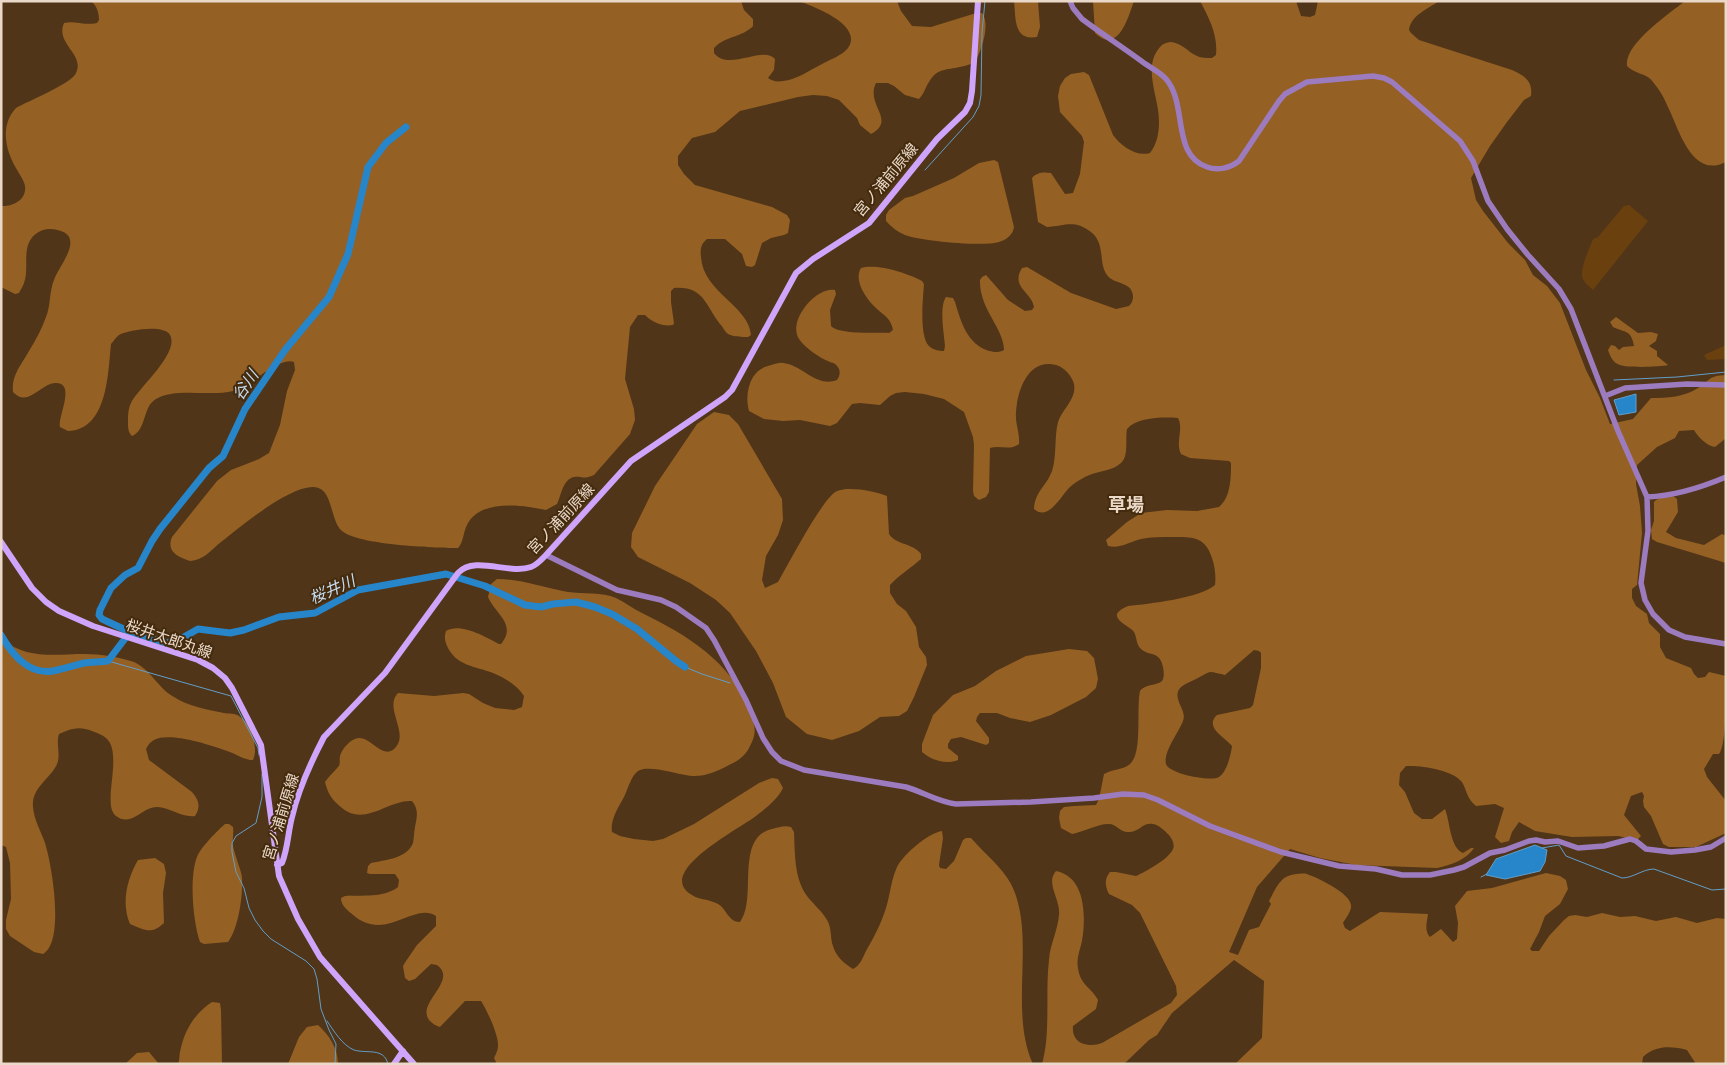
<svg xmlns="http://www.w3.org/2000/svg" width="1727" height="1065" font-family="'Varela Round','Noto Sans JP',sans-serif">
  <style>
    .green { fill: #6a410e }
    .forest { fill: #956023; fill-rule: evenodd }
    .water { fill: #2785ca; stroke: #629eca }
    .lines { fill: none; stroke-linecap: round; stroke-linejoin: round }
    .stream { stroke: #629eca; stroke-width: 1 }
    .river { stroke: #2785ca; stroke-width: 7 }
    .tertiary { stroke: #9c7cbf; stroke-width: 5.5 }
    .secondary { stroke: #cea5fa; stroke-width: 6 }
    .labels { text-anchor: middle; stroke-width: 4; stroke-linejoin: round; paint-order: stroke }
    .street-label { font-size: 15px; fill: #ead9c9; stroke: #452b0d }
    .water-label { font-size: 16px; font-style: italic; fill: #c5ddf3; stroke: #452b0d }
    .quarter-label { font-size: 18px; font-weight: bold; fill: #ead9c9; stroke: #452b0d }
  </style>
  <rect width="100%" height="100%" fill="#503518"/>
  <path class="green" d="M1629 205 1648 221 1593 290C1590 287 1586 284 1584 281 1577 273 1590 248 1593 239L1598 237 1624 206Z
    M1726 345V359L1707 360 1704 355Z"/>
  <path class="forest" d="M91 1H741L744 10 753 19V26C743 37 725 36 714 48V53C728 72 763 45 775 59L774 70 768 78C772 81 777 82 783 81 796 80 810 70 822 64 829 60 843 55 848 48 864 25 813 6 798 1H897L901 11 912 26 931 27 973 14 982 13C991 24 981 53 974 63 968 65 961 67 955 68 943 70 936 70 929 82 925 88 924 94 919 99L905 95 894 86 888 83H876C865 105 897 120 871 134L860 125 857 118 839 100 827 96 813 95 798 97 740 111 715 132 692 138 678 156V165L684 174 695 185 772 207 787 215 790 220 788 233 784 235 771 238 762 243 755 265 752 267 746 266 742 254 725 239H707C701 244 700 249 701 257 703 292 749 306 751 335L748 337C742 337 734 337 728 334 725 332 723 327 720 324 705 305 704 286 674 288L671 291V302L674 323 673 325C663 327 652 322 645 315H638L630 327 625 379 634 409 635 420 630 434 594 475C583 480 582 476 574 477 563 479 561 496 557 504L546 510C523 505 482 499 468 523 463 531 464 542 458 548 434 548 359 545 342 531 329 520 334 486 312 487 287 488 241 526 221 542 211 550 204 560 190 561 178 557 166 552 172 537L217 481 231 470 259 459 269 453 280 425 287 391 295 370 294 362C278 356 251 387 233 391 210 397 176 387 156 399 142 407 147 430 132 436 128 432 128 428 128 422 128 416 128 409 131 403 138 388 180 353 170 335 164 324 128 330 119 335 115 338 114 341 111 344 108 372 108 430 68 431L60 427C57 418 77 382 55 383 40 384 28 408 13 392 11 376 21 365 29 351 36 340 42 328 46 317 51 305 49 292 54 280 58 267 84 239 61 231 46 225 30 232 27 249 25 261 28 272 24 283 23 287 20 290 19 293L15 294 1 287V206C12 207 27 200 25 186 24 180 19 174 16 168 5 149 0 125 16 108 28 101 71 84 76 73 85 54 55 44 64 23 74 20 84 26 97 23L99 20C99 13 97 6 91 1Z
    M1014 1H1038L1040 27 1037 37C1013 41 1016 18 1014 1Z
    M1093 1H1134C1128 18 1118 55 1095 33Z
    M1200 1H1296L1301 16 1310 17 1315 15 1318 1H1439C1428 9 1411 15 1409 30L1411 33 1419 40 1512 70C1525 76 1533 81 1531 96L1524 100 1507 122 1490 146 1471 178 1476 200 1483 211 1508 243 1525 260 1533 275 1547 286 1560 303 1586 370 1600 398 1610 424 1633 419 1651 398C1667 398 1685 397 1698 388 1712 379 1708 376 1726 375V438L1715 447C1707 446 1698 437 1694 430L1679 431 1675 438 1657 447 1637 465 1636 484 1640 506 1642 533 1637 585 1632 589V598L1636 606 1647 614 1649 623 1660 634V647L1666 658 1691 668 1694 674 1698 678 1705 677 1709 672 1726 676C1726 692 1727 744 1719 754H1713L1704 769 1707 777 1726 801V833L1696 847H1669L1663 844 1651 816 1644 807 1643 801 1644 796 1642 792 1631 796 1624 815 1641 836 1637 840 1618 836 1572 837 1535 831 1519 822 1512 832 1509 841 1501 843 1495 837 1504 808 1495 804 1476 806C1467 799 1467 791 1462 782 1453 770 1421 765 1406 766L1400 773 1399 785 1405 792 1414 813 1422 819H1432L1445 809C1450 821 1450 848 1463 853L1471 848H1474C1466 860 1451 865 1437 868L1356 865 1320 858 1290 849 1257 887 1229 952 1238 955 1249 930 1259 927 1271 904 1269 901C1273 894 1279 879 1288 876 1293 874 1302 873 1307 874 1318 878 1350 893 1351 905 1352 911 1346 918 1343 923L1345 928 1350 931 1380 912 1428 914C1427 922 1424 931 1430 937L1441 929 1453 942 1457 939 1458 923 1455 906 1467 891 1492 888 1546 873 1560 876 1566 880 1568 889 1560 904 1545 916 1539 932 1530 949 1532 951H1539L1549 936 1564 920 1569 916 1575 915 1587 917 1602 913 1620 917 1635 916 1656 921 1676 917 1697 923 1717 918 1726 919V1064H1696L1687 1050C1672 1046 1655 1045 1643 1057L1642 1064H1235L1262 1038 1264 981 1234 960 1172 1013 1157 1035 1149 1040 1124 1064H1042C1051 1032 1045 993 1049 960 1050 944 1058 930 1059 915 1061 900 1045 883 1056 871 1086 877 1086 917 1082 941 1080 950 1076 959 1078 968 1080 985 1092 988 1098 1000L1096 1009 1073 1026C1071 1044 1089 1048 1102 1043L1171 1003 1177 995 1176 986 1140 913 1132 905 1109 894C1105 886 1104 879 1110 872H1116L1136 876C1145 872 1169 859 1173 849 1175 844 1172 839 1169 835 1165 831 1159 825 1153 824 1143 822 1139 832 1129 832 1120 833 1116 823 1108 824 1098 824 1083 832 1072 834L1061 828 1059 818 1060 811 1064 807 1074 806 1096 805 1099 799 1104 774C1112 769 1123 770 1130 764 1143 753 1136 709 1140 691 1146 683 1161 686 1163 679 1165 674 1163 661 1158 657 1154 653 1146 654 1141 649 1136 645 1137 637 1134 632 1129 625 1102 617 1128 606 1148 604 1201 598 1215 585 1216 576 1215 567 1212 558 1205 536 1192 537 1172 537 1162 537 1151 537 1141 539 1129 542 1120 549 1108 546L1106 540 1127 522 1141 513 1167 510 1197 511 1219 507C1231 497 1231 477 1231 463L1229 461 1190 458 1181 454C1175 442 1184 429 1178 418 1163 417 1137 417 1127 429 1125 439 1129 456 1121 463 1114 470 1101 471 1092 474 1084 477 1075 482 1069 488 1061 496 1048 522 1034 509 1035 491 1046 487 1052 471 1057 456 1054 438 1058 422 1062 409 1077 399 1074 384 1072 376 1064 367 1056 365 1028 358 1017 391 1016 413 1015 423 1020 433 1019 444 1011 451 1000 445 990 448L989 492 986 497 979 500 974 496 973 491 974 445 973 437 964 412 944 399 924 394 905 392 896 393 890 396 880 405 860 403 852 404 837 423 830 426 800 420 783 421 764 419 749 411C746 400 747 387 753 377 757 371 761 368 768 366 773 365 778 362 783 363 803 365 816 388 837 380 840 376 841 370 837 366 834 362 834 364 830 362 820 358 806 349 799 339 787 320 817 286 835 290L836 294 830 310 831 326C840 335 875 332 889 333L893 330C891 319 885 316 877 309 867 300 853 281 861 268 876 263 908 273 922 281L924 284C923 298 919 336 929 346 933 350 939 351 944 351L945 346C944 333 939 307 946 297L953 298 955 302C961 322 967 344 989 351 995 352 998 353 1004 350 1004 328 979 309 980 280L982 277 986 275 1008 300 1025 311 1032 310 1034 307C1032 292 1010 287 1022 268L1027 267 1071 293 1116 309 1129 306C1132 303 1133 300 1133 296 1132 281 1114 285 1107 275 1098 263 1106 244 1091 232 1074 219 1065 226 1047 227L1038 222 1032 178C1037 172 1044 172 1051 173L1065 194 1073 193 1080 174 1084 142 1082 136 1060 112 1058 96 1060 86 1065 78 1071 74 1084 72 1089 75 1113 135C1121 146 1136 157 1150 153 1157 144 1159 133 1159 121 1159 97 1142 67 1160 47 1163 44 1165 43 1170 42 1181 42 1188 52 1197 56 1201 58 1207 58 1212 58L1216 55C1218 35 1209 18 1200 1ZM1254 650 1259 651 1261 653V668L1253 705 1250 708 1217 715C1204 727 1224 737 1232 746 1231 754 1227 772 1219 777 1211 782 1169 774 1166 764 1163 752 1179 732 1183 721 1186 713 1180 707 1178 699 1175 686 1187 684 1196 679 1200 677 1206 673 1210 672 1214 672 1220 674 1225 675Z
    M1685 1H1726V162C1691 180 1678 126 1667 105 1664 97 1658 88 1653 82 1647 73 1634 74 1627 66 1624 44 1669 14 1685 1Z
    M994 160 998 162 1014 227C1013 235 1006 240 999 242 983 247 921 241 905 235 898 232 891 227 886 221V215L889 210 905 198 913 196 954 178 979 163Z
    M1616 317 1638 333 1651 332 1658 334 1656 341 1649 346 1657 351V356L1668 365C1661 367 1627 368 1620 365 1613 363 1610 356 1608 350L1611 345 1615 346 1619 350 1623 347 1634 346C1631 329 1625 333 1613 327L1610 322Z
    M714 412 729 415 738 424 782 499 783 520 778 535 766 556 762 580 765 588 778 582C788 565 823 497 837 491 849 486 875 491 887 496L889 534C896 545 913 543 921 554V559C911 568 899 575 890 585V593L897 604 906 611 916 627 919 647 926 657 927 665 914 697 907 711 899 716 880 717 859 731 832 740 807 734 786 717 773 683 756 651 730 613 716 600 690 583 638 557 631 547 632 533 655 486 697 424Z
    M1664 496H1673L1677 499 1678 512 1666 532 1676 538 1704 545 1722 534 1726 536V563L1657 542 1652 539 1651 530 1654 521V502L1656 500Z
    M497 579C522 579 544 588 568 592 583 594 602 592 616 598 625 602 633 609 642 613 687 635 730 661 749 709 755 727 758 731 749 748 745 756 738 761 729 765 718 771 707 776 694 776 680 776 650 764 638 771 631 776 628 789 624 797 618 808 610 820 612 832L620 836 634 839 653 841 663 839 694 824 759 783 772 778 778 779 783 788C778 800 758 815 747 822 733 832 655 874 692 895 696 898 702 899 707 900 710 901 715 902 718 904 727 909 728 922 740 922 758 899 734 838 772 829 779 827 785 825 791 827L794 832C795 853 794 878 807 896 813 904 822 911 827 920 832 928 830 938 833 946 836 957 845 964 853 969 860 966 863 957 866 951 874 937 881 924 886 908 890 895 891 880 897 867 903 855 928 833 942 831L943 838 939 865 940 868 946 869 954 861 963 840 966 838H971C984 853 1002 867 1011 884 1037 935 1008 1010 1033 1064H497L494 1058C496 1054 498 1050 498 1046 499 1036 487 1010 481 1001H465L440 1027C436 1026 433 1024 430 1021 414 1004 459 981 437 965L431 964 415 979 409 981 405 978 403 966 406 961 417 945 436 926V916C414 901 385 944 352 914 346 909 341 905 341 898L345 896C362 895 384 898 398 887L399 880 395 874H370L367 873 368 866 371 863C384 860 407 859 413 843 414 838 414 832 415 827 417 817 419 809 412 801 389 799 365 827 342 808 332 800 328 794 325 782 329 776 333 773 338 767 341 764 339 760 340 756 342 749 349 741 355 739 369 733 381 760 394 749 411 734 383 708 398 693L434 696 463 693 469 694 483 703 495 708 514 710 522 707 524 696C517 685 505 678 493 673 475 666 456 666 447 646 445 641 444 637 446 631 460 622 486 637 499 644H501C517 624 496 615 488 597L491 584Z
    M1 639C28 660 54 654 85 654 101 654 119 657 134 662 150 669 159 689 174 697 188 706 208 710 224 713 229 714 235 713 239 716 248 722 252 731 254 741 255 748 256 753 253 760H250C240 758 233 752 224 750 207 744 169 732 154 740 150 742 148 745 146 749L149 760 192 792C199 800 201 807 195 816 178 818 166 803 151 808 139 812 129 826 116 816 101 805 124 753 106 738 103 735 97 733 92 731 80 726 71 728 59 734 56 743 60 752 58 761 54 777 31 786 33 807 34 820 41 831 45 843 52 865 65 942 43 954L34 952 10 936 6 929V920L11 899 10 863 6 847 1 845Z
    M1069 649 1087 651 1094 658 1098 679 1096 688 1086 697 1051 715 1030 722 1010 718 997 713H980L977 717 976 721 989 738V743L986 745 961 737 951 739 948 744V748L958 756V760C946 765 931 760 922 752V744L933 715 953 695 975 686 996 671 1026 656Z
    M225 824H229L233 827C234 833 232 840 233 846 235 856 241 870 242 877 243 895 239 927 228 942L204 944 200 942C193 922 189 877 197 857 201 847 217 831 225 824Z
    M155 858 164 864 166 873 163 893 164 923C151 935 145 930 130 924 121 903 127 879 138 860Z
    M212 1002 220 1003 221 1010 222 1064H178C180 1059 179 1056 180 1052 184 1031 194 1014 212 1002Z
    M318 1025C329 1035 338 1048 338 1064H288L299 1037 307 1027Z
    M149 1052 159 1064H125L137 1053Z"/>
  <path class="water" d="M1636 394V412L1619 415 1614 400Z
    M1535 845 1547 850 1545 862 1540 871 1505 879 1486 875 1496 859Z"/>
  <g class="lines">
    <path class="stream" d="M925 170 973 117 979 106 981 95 982 32 985 1
      M1614 380 1677 377 1726 372
      M108 661 231 696 258 748 259 755
      M685 667 702 674 730 683
      M262 774V797L256 823 236 836 232 843V852L236 872 244 888 249 908 255 920 263 931 271 939 306 961 314 969 317 979 321 1009 329 1030 336 1044 335 1064
      M1542 848 1559 845 1566 856 1622 878C1633 878 1643 869 1654 869L1712 890 1726 889
      M1481 877 1487 874
      M327 1021C334 1031 342 1045 354 1050 367 1054 384 1047 388 1064"/>
    <path class="river" d="M406 127 386 143 368 167 348 254 329 297 285 350 245 409 223 456 209 468 160 529 152 541 138 568 125 575 111 588 100 610 99 615 102 619 130 632 166 643 184 637 198 629 230 633 244 630 279 617 315 613 358 590 446 574 485 586 525 605 541 607 553 604 576 602 595 607 612 614 637 629 676 661 685 667
      M1 635C12 654 28 675 53 671 63 669 73 666 84 663 91 662 100 662 108 661L130 632"/>
    <path class="tertiary" d="M1070 1 1073 8 1082 19C1102 34 1124 48 1144 63 1151 68 1160 72 1166 79 1188 104 1171 155 1207 167 1218 171 1230 168 1239 161L1279 101 1285 94 1307 82 1373 76 1384 78 1392 82 1460 141 1473 161 1488 201 1507 229 1528 255 1559 289 1571 309 1618 431 1647 497 1648 531 1641 583 1645 600 1653 614 1669 630 1685 637 1726 644
      M1605 396 1625 388 1687 384 1726 385
      M1647 497C1675 496 1700 488 1726 477
      M546 555 617 590 661 600 676 607 706 628 714 640 746 700 763 738 772 752 781 761 804 770 906 787C923 792 938 802 956 804L1031 802 1094 798 1123 794 1144 795 1158 800 1210 826 1281 852 1339 866 1376 869 1402 875H1430L1454 870 1464 867 1490 853 1505 850 1529 841 1536 840 1545 842 1558 841 1578 848 1604 846 1630 839 1636 841 1646 849 1671 852 1695 850 1711 847 1726 838"/>
    <path class="secondary" d="M1 542 32 588 46 602 59 611 93 626 198 660 213 668 225 678 232 688 261 745 279 876 298 919 320 957 414 1064
      M277 865 282 863C288 848 288 832 292 817 298 790 311 762 324 737L385 673 458 573C475 555 509 575 531 567 537 565 541 560 546 555L631 461 725 397 732 390 796 273 813 259 869 223 937 139 965 112 970 103 972 91 978 1
      M394 1064 403 1051"/>
  </g>
  <g class="labels">
    <g class="street-label">
      <text transform="translate(886 180) rotate(-50)" y="5">宮ノ浦前原線</text>
      <text transform="translate(561 519) rotate(-47)" y="5">宮ノ浦前原線</text>
      <text transform="translate(169 639) rotate(19)" y="5">桜井太郎丸線</text>
      <text transform="translate(281 817) rotate(-73)" y="5">宮ノ浦前原線</text>
    </g>
    <g class="water-label">
      <text transform="translate(245 385) rotate(-56)" y="6">谷川</text>
      <text transform="translate(332 589) rotate(-24)" y="6">桜井川</text>
    </g>
    <g class="quarter-label">
      <text x="1126" y="511">草場</text>
    </g>
  </g>
  <rect width="1727" height="1065" fill="none" stroke="#ead9c9" stroke-width="5"/>
</svg>
